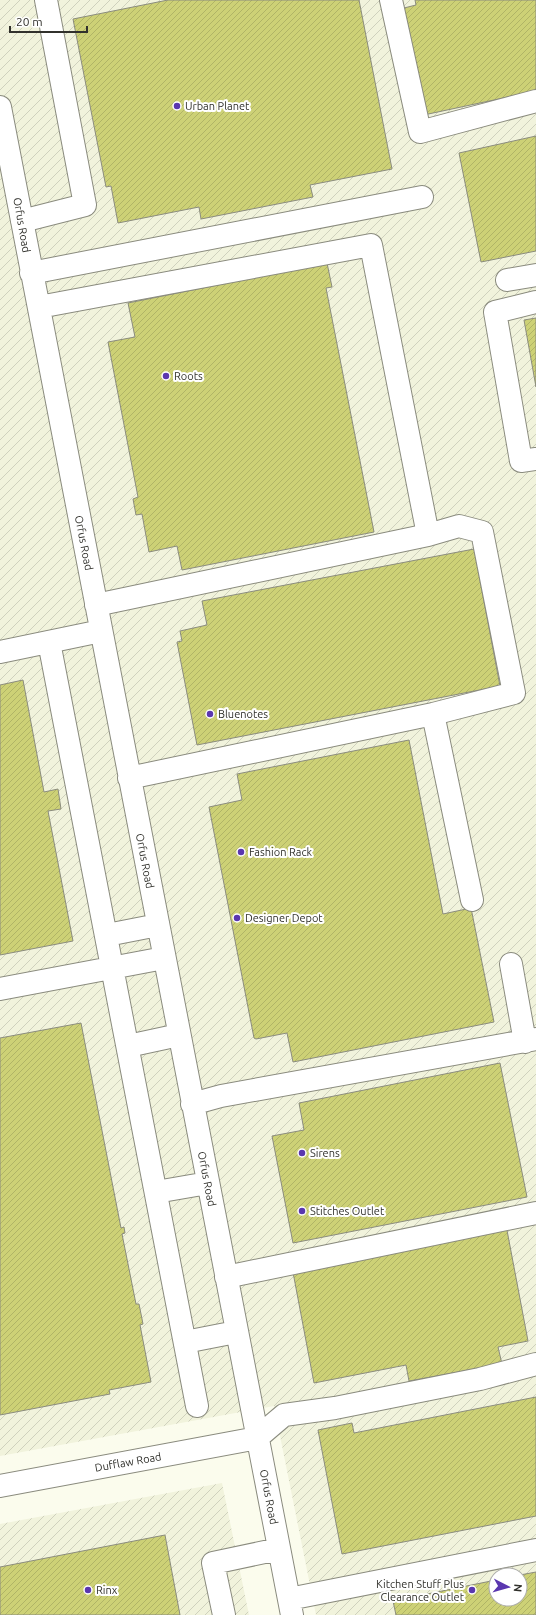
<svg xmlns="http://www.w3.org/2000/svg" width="536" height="1615" font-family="Ubuntu,sans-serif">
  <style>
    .industrial { fill: url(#industrial-furrows); fill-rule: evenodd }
    .building { fill: url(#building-hatch); stroke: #8b8c7e }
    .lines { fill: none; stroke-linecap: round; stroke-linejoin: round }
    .minor-casing { stroke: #8a8b7e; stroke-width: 24 }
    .minor { stroke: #fff; stroke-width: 22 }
    .poi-dot { fill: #5a37af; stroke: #fff; stroke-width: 1.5 }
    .labels { text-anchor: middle; stroke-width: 4; stroke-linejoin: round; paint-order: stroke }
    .poi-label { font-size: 11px; fill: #31312c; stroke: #fff; text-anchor: start }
    .street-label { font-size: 11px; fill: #31312c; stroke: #fff }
  </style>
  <defs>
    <pattern id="industrial-furrows" width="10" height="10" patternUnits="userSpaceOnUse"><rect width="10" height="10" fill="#f1f3dc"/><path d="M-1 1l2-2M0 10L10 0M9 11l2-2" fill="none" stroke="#cfd1bd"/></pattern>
    <pattern id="building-hatch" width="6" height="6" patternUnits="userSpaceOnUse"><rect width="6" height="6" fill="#cdd176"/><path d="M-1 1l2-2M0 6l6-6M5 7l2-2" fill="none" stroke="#b0b466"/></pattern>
  </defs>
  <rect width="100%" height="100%" fill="#fbfced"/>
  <path class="industrial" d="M0 0H536V1615H316L274 1406 0 1456ZM496 1575H520V1599H496Z
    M222 1483 249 1615H0V1524Z"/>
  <path class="building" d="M168 0H359L392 169 310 185 313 197 201 219 199 207 118 223 111 186 106 187 73 19Z
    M415 0H536V91L419 116 396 10 416 5Z
    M536 136V251L481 262 459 153Z
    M327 263 332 287 326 288 374 532 182 570 177 546 149 552 142 514 136 515 133 499 138 497 108 342 135 337 128 303Z
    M536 318V387L524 320Z
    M474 549 500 686 197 745 177 642 182 641 180 631 207 625 202 601Z
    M23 680 44 792 58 789 61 809 48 811 73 941 0 955V685Z
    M409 740 443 914 471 908 494 1022 293 1062 287 1033 256 1039 254 1038 209 807 242 800 237 774Z
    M81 1023 121 1228 124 1227 125 1233 122 1234 136 1304H139L143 1324 140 1325 151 1382 109 1390 110 1394 0 1415V1038Z
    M500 1063 527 1197 293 1243 272 1136 304 1130 299 1103Z
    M506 1225 528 1341 498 1347 502 1364 409 1381 406 1365 314 1383 292 1267Z
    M536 1397V1516L342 1554 318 1430 352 1423 354 1433Z
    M165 1535 180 1615H0V1567Z
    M536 1572V1615H396L393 1601 496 1580V1599H520V1575Z"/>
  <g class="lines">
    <defs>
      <path id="minor" d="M391 0 420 132 536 101
        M0 107 292 1615
        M22 221 85 205 46 0
        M31 273 422 197
        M507 280 536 275
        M536 302 495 312 521 461 536 459
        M39 307 371 245 428 535
        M96 605 428 535 459 526 482 532 514 693 433 714 129 778
        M49 642 197 1406
        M0 652 101 631
        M433 714 472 900
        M107 935 158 925
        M511 964 525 1042
        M0 989 164 958
        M128 1046 179 1035
        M192 1104 221 1096 536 1039
        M156 1192 208 1183
        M226 1277 536 1213
        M185 1342 236 1332
        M257 1438 284 1415 335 1408 480 1379 536 1364
        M0 1486 257 1438
        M289 1599 536 1550
        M224 1615 213 1563 279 1549"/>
    </defs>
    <use href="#minor" class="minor-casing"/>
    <use href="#minor" class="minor"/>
  </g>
  <g class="poi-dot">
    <circle cx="177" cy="106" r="4"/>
    <circle cx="166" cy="376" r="4"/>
    <circle cx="210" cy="714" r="4"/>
    <circle cx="241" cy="852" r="4"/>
    <circle cx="237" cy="918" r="4"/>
    <circle cx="302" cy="1153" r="4"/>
    <circle cx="302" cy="1211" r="4"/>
    <circle cx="88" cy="1590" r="4"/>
    <circle cx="472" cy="1590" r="4"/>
  </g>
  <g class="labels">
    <g class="poi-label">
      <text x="185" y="110">Urban Planet</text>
      <text x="174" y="380">Roots</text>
      <text x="218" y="718">Bluenotes</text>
      <text x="249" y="856">Fashion Rack</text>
      <text x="245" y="922">Designer Depot</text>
      <text x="310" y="1157">Sirens</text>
      <text x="310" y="1215">Stitches Outlet</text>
      <text x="464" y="1588" text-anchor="end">Kitchen Stuff Plus<tspan x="464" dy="13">Clearance Outlet</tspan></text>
      <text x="96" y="1594">Rinx</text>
    </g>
    <g class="street-label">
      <text transform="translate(22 225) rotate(80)" y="4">Orfus Road</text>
      <text transform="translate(84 543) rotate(79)" y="4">Orfus Road</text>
      <text transform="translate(145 861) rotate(79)" y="4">Orfus Road</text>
      <text transform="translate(207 1179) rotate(79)" y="4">Orfus Road</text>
      <text transform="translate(128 1462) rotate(-10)" y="4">Dufflaw Road</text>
      <text transform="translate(269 1497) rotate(79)" y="4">Orfus Road</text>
    </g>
  </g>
  <g transform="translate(508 1587) rotate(96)"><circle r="19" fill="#ffffff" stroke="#adadab"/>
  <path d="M0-3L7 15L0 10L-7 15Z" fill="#5a37af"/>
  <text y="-6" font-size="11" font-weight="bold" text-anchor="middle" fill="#31312c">N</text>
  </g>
  <path d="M10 26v6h77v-6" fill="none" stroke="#31312c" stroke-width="2"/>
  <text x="16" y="26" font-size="12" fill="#31312c" stroke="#ffffff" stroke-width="3" paint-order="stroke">20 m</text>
</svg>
